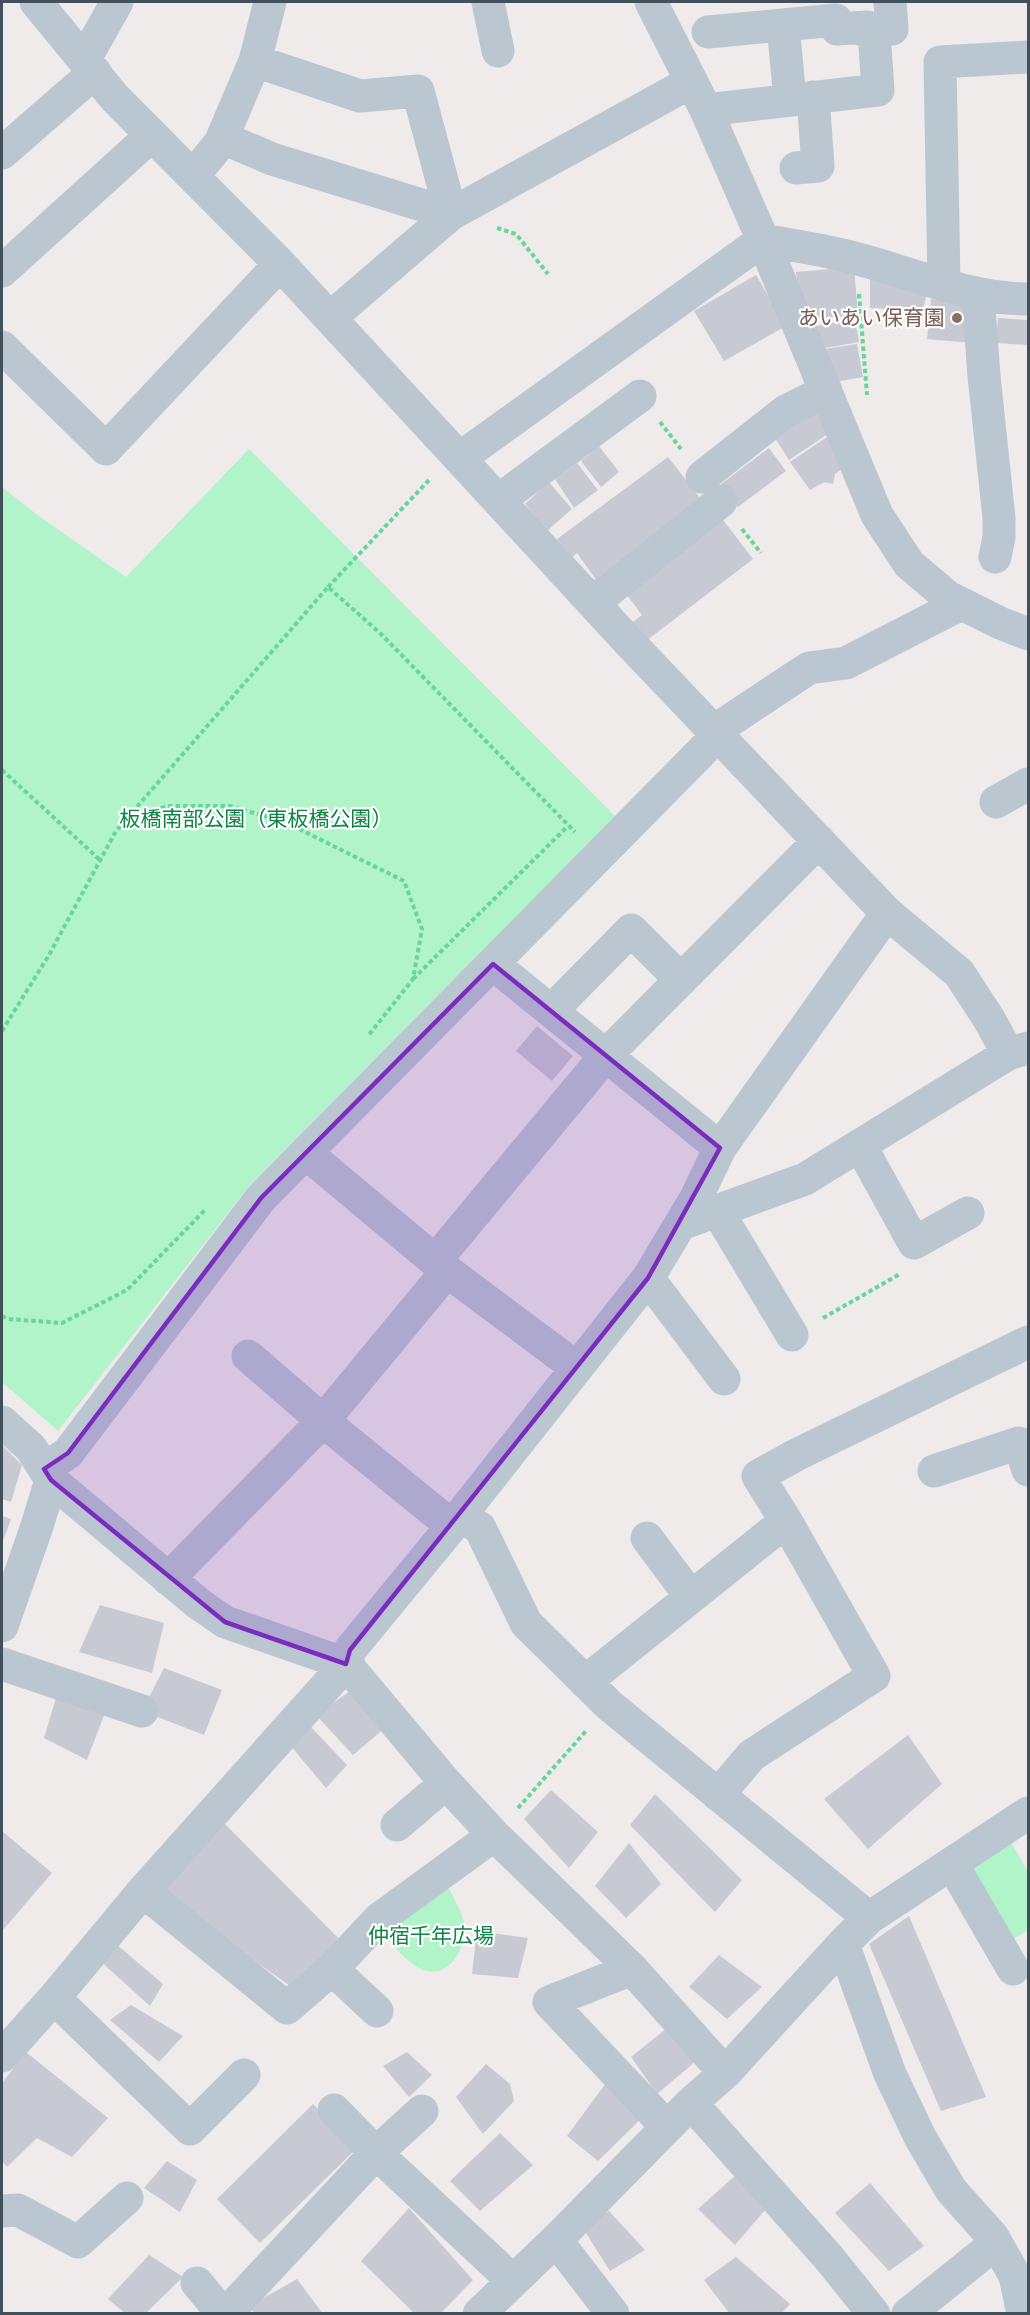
<svg xmlns="http://www.w3.org/2000/svg" width="1030" height="2315" font-family="Poppins,'Noto Sans JP',sans-serif">
  <style>
    .green { fill: #b2f4ca }
    .building { fill: #c7cad3 }
    .lines { fill: none; stroke-linecap: round; stroke-linejoin: round }
    .path { stroke: #67d69b; stroke-width: 4; stroke-dasharray: 4.5 3; stroke-linecap: butt }
    .minor { stroke: #bac7d1; stroke-width: 33 }
    .marked { fill: #7b2cbf; fill-opacity: 0.2; stroke: #7b2cbf; stroke-width: 4.5; stroke-linejoin: round }
    .education-dot { fill: #8d6e63; stroke: #fff; stroke-width: 2 }
    .labels { text-anchor: middle; stroke-width: 4.5; stroke-linejoin: round; paint-order: stroke }
    .education-label { font-size: 21px; fill: #785e54; stroke: #fff; text-anchor: end }
    .park-label { font-size: 21px; fill: #0b8444; stroke: #fff }
  </style>
  <rect width="100%" height="100%" fill="#efebeb"/>
  <path class="green" d="M249 449 615 816 250 1185 58 1431 2 1382V487L36 514 126 577Z
    M1010 1840 1028 1872V1930L1005 1945 965 1874Z
    M445 1881C451 1893 459 1906 463 1919 470 1943 450 1982 421 1969 407 1963 394 1945 383 1934Z"/>
  <path class="building" d="M854 267 858 315 809 319 800 306 796 272Z
    M870 270 928 288 923 311 870 308Z
    M756 275 786 326 724 361 694 311Z
    M931 299 976 303 972 343 927 339Z
    M998 318 1028 320V345L996 343Z
    M855 319 859 342 820 349 816 326Z
    M857 344 863 377 835 382 825 349Z
    M820 408 834 430 789 460 775 438Z
    M830 435 850 463 835 474 833 484 824 482 810 490 790 462Z
    M599 446 619 472 601 487 581 461Z
    M769 448 786 471 738 507 721 484Z
    M668 457 700 498 597 581 577 553 572 558 557 539Z
    M577 463 598 490 574 508 555 479Z
    M549 482 572 509 547 531 525 504Z
    M717 512 753 559 646 641 632 623 642 615 620 586Z
    M537 1026 573 1056 552 1081 516 1051Z
    M2 1445 22 1465 11 1502 2 1499Z
    M2 1516 11 1519 2 1544Z
    M100 1605 164 1623 152 1673 79 1652Z
    M164 1668 222 1690 204 1735 142 1711Z
    M353 1689 386 1727 353 1755 316 1715Z
    M58 1691 106 1710 87 1760 44 1738Z
    M311 1727 347 1765 326 1788 289 1744Z
    M908 1735 942 1784 868 1849 824 1799Z
    M551 1790 598 1832 569 1868 524 1819Z
    M655 1794 742 1880 715 1912 630 1825Z
    M222 1821 346 1946 293 1988 157 1891Z
    M2 1831 52 1873 2 1931Z
    M629 1843 661 1884 626 1918 595 1886Z
    M909 1916 986 2097 941 2111 869 1944Z
    M477 1931 528 1938 518 1978 472 1974Z
    M115 1943 163 1984 150 2006 99 1960Z
    M719 1955 762 1987 727 2019 689 1987Z
    M131 2005 183 2036 159 2062 110 2020Z
    M667 2028 695 2062 657 2094 631 2057Z
    M26 2052 108 2118 72 2157 37 2138 7 2167 2 2161V2083Z
    M407 2052 432 2075 409 2097 383 2066Z
    M486 2064 510 2084 514 2101 483 2134 456 2097Z
    M609 2079 642 2118 598 2161 567 2136Z
    M313 2104 356 2149 260 2243 217 2199Z
    M500 2133 533 2165 480 2211 450 2181Z
    M167 2161 197 2180 180 2212 144 2188Z
    M738 2173 771 2203 735 2245 698 2209Z
    M870 2183 924 2246 889 2271 835 2213Z
    M409 2208 473 2280 440 2314H415L361 2261Z
    M609 2211 645 2250 610 2271 582 2227Z
    M149 2255 183 2277 145 2314H126L108 2299Z
    M736 2257 790 2304 781 2314H730L704 2280Z
    M297 2279 323 2314H256L248 2307Z"/>
  <g class="lines">
    <path class="path" d="M497 228 516 234 548 274
      M859 294 867 395
      M660 422 681 449
      M742 529 761 553
      M328 587 430 479
      M2 770 100 860
      M125 819 168 806H230L285 822 404 881 422 929 413 979 368 1036
      M413 979 568 826
      M2 1031 49 955 116 831 328 587 381 634 575 832
      M2 1316 8 1319 62 1323 127 1290 205 1210
      M823 1318 900 1274
      M518 1808 586 1731"/>
    <path class="minor" d="M270 2 255 61 360 96 418 91 451 214
      M488 2 498 51
      M651 2 706 110 763 240 877 515 909 564 948 597 1000 623 1028 634
      M708 32 783 25
      M85 59 117 2
      M790 100 783 25 836 20 837 29 867 27V32L892 29 890 2
      M706 110 878 90 875 47
      M223 138 272 159 451 214
      M2 153 95 72
      M796 168 818 166 813 97
      M193 176 220 143 255 61
      M2 271 152 135
      M944 284 940 62 1028 57
      M978 294 984 376 999 518V537L995 557
      M330 318 451 214 691 82
      M2 347 106 449 280 264
      M460 458 763 240C795 246 827 250 858 259 915 274 970 299 1028 299
      M702 477 786 411 826 391
      M499 500 640 396
      M593 603 721 501
      M714 731 809 668 846 663 961 604
      M996 802 1028 784
      M887 913 959 973 989 1019 1008 1054
      M493 964 720 1148
      M551 1011 631 930 681 980
      M860 1145 914 1243 968 1213
      M306 1153 447 1271 577 1368
      M717 1210 792 1335
      M681 1224 805 1179 1008 1054 1028 1048
      M435 1261 606 1055 819 841
      M648 1278 724 1379
      M248 1356 323 1421 452 1526
      M2 1422 31 1448 51 1480 37 1526 2 1626
      M44 1469 68 1453 261 1198 718 735
      M934 1471 1019 1443 1028 1470
      M51 1480 199 1604 225 1622 346 1664 446 1783 494 1835 632 1969 725 2073
      M460 1516 480 1528 526 1623 609 1705 869 1918
      M786 1521 758 1476 796 1455 1028 1342
      M647 1538 691 1597
      M168 1579 323 1421 447 1271
      M2 1664 142 1711
      M585 1682 786 1521 874 1676 752 1755 718 1795
      M397 1825 446 1783
      M952 1864 1013 1969
      M143 1891 287 2008 332 1969 379 1919 494 1835
      M843 1944 890 2074 920 2137 951 2190 993 2237 1015 2276 1023 2314
      M332 1969 377 2011
      M632 1969 549 2002 667 2127
      M54 1998 190 2129 244 2075
      M2 2056 54 1998 143 1891 346 1664 350 1650 452 1526 648 1278 696 1198 720 1148 887 913 628 641 280 264 115 98 36 2
      M691 2103 829 2258 874 2314
      M334 2110 376 2153 512 2280
      M2 2211 18 2210 78 2242 127 2198
      M556 2240 613 2314
      M197 2283 223 2314
      M226 2314 376 2153 422 2111
      M479 2314 556 2240 691 2103 725 2073 843 1944 869 1918 1028 1813
      M908 2314 996 2243"/>
  </g>
  <path class="marked" d="M493 964 720 1148 648 1278 350 1650 346 1664 225 1622 51 1480 44 1469 68 1453 261 1198Z"/>
  <circle class="education-dot" cx="957" cy="318" r="6"/>
  <g class="labels">
    <g class="education-label">
      <text x="945" y="325">あいあい保育園</text>
    </g>
    <g class="park-label">
      <text x="256" y="826">板橋南部公園（東板橋公園）</text>
      <text x="431" y="1943">仲宿千年広場</text>
    </g>
  </g>
  <rect width="1030" height="2315" fill="none" stroke="#42505b" stroke-width="6"/>
</svg>
